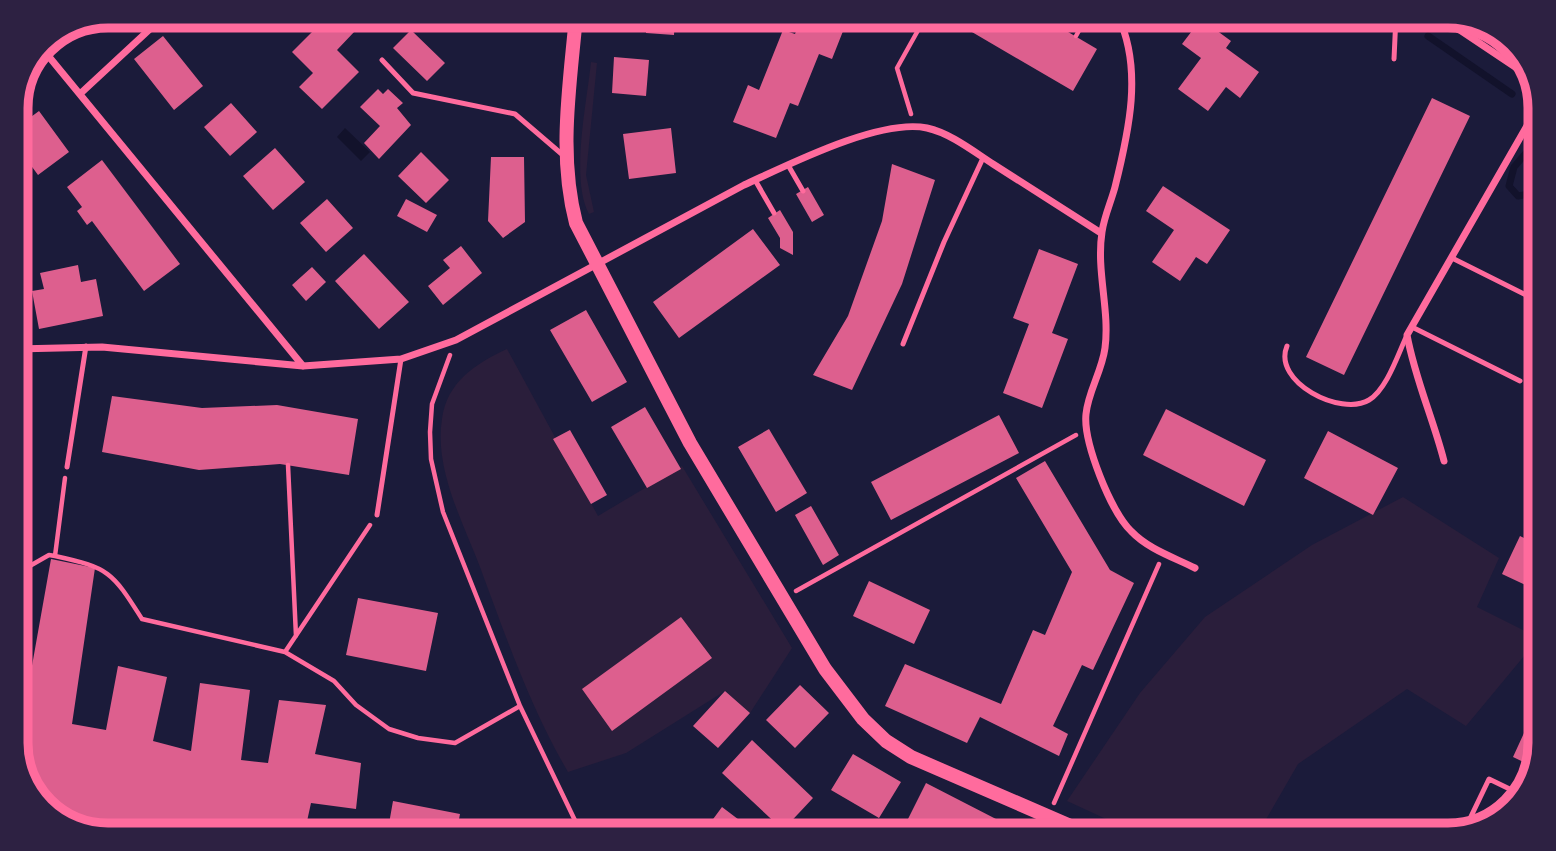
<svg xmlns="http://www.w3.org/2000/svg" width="1556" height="851" font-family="Lato,sans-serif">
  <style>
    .green { fill: #2a1e3b }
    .water { fill: #12122b }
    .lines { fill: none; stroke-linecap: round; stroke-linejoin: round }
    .stream { stroke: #12122b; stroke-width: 7 }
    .building { fill: #dd5f8e }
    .path { stroke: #ff6b9d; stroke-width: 4.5 }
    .service { stroke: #ff6b9d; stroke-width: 5 }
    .minor { stroke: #ff6b9d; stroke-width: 7 }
    .secondary { stroke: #ff6b9d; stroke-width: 14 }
    .rim { fill: none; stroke: #ff6b9d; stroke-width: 9 }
  </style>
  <rect width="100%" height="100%" fill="#1b1b3a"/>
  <path class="green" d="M591 62 597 63 586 175 594 212 589 214C570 179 587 102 591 62Z
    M507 349 598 516 682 466 792 648 750 713 725 691 626 753 568 772C530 707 506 637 480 567 463 522 434 469 442 419 447 382 475 364 507 349Z
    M1403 497 1499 558 1477 607 1539 638 1466 726 1407 689 1298 764 1257 835H1141L1067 801 1140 693 1205 617 1312 545Z"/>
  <path class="water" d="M345 128 370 152 361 161 337 137Z"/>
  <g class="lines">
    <path class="stream" d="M1428 36 1512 94
      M1540 137 1514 167 1509 186 1518 196 1540 192"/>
  </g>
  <path class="building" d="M221 16H249L239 29Z
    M328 16H340L355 31 337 50 359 72 322 109 299 87 313 73 292 52Z
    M618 16H675L674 35 646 33V24L617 21Z
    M802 16H849L832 59 819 54 798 106 790 103 776 138 733 122 748 85 759 90 783 30 795 34Z
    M965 16H1041L1097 49 1073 91 960 25Z
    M1201 19 1231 41 1226 48 1259 72 1240 98 1226 87 1208 111 1178 89 1201 58 1182 44Z
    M411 30 445 63 427 81 393 48Z
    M163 36 203 86 174 110 134 59Z
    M614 57 649 60 646 96 612 93Z
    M378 89 383 94 388 89 403 103 397 108 411 125 379 159 364 143 380 126 360 107Z
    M1432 98 1470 116 1344 375 1306 357Z
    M231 103 257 132 230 156 204 127Z
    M39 111 69 152 38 175 16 145V128Z
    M671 128 676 173 629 179 623 134Z
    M275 148 305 182 273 210 243 176Z
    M421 152 449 180 426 203 398 176Z
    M491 157H524L525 222 503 238 488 221Z
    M102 160 180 264 144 291 92 221 87 225 77 211 82 207 67 187Z
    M892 164 935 180 902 284 852 390 813 375 848 316 882 221Z
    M1163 186 1230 230 1207 264 1196 257 1180 281 1152 262 1174 230 1146 211Z
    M808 187 824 215 812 222 796 194Z
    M327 199 353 228 326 252 300 223Z
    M406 199 437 215 427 232 397 216Z
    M780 210 793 232V255L780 248V238L768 218Z
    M753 229 780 265 679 338 653 302Z
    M461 246 482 273 443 305 428 286 450 268 443 260Z
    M1039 249 1078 264 1052 333 1068 339 1042 408 1003 393 1029 324 1013 318Z
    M364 254 409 302 379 329 335 281Z
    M78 265 81 282 96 279 103 316 39 329 32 291 44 289 40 273Z
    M312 267 326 282 306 301 292 285Z
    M586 310 627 382 592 402 550 330Z
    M112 396 202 408 277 405 358 419 349 475 280 464 199 470 102 452Z
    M645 407 681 469 647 488 611 427Z
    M1166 409 1266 460 1244 506 1143 455Z
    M999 415 1019 453 891 520 871 482Z
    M769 429 807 493 776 512 738 447Z
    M570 430 607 495 591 504 553 439Z
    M1328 431 1398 468 1373 515 1304 478Z
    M1045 461 1110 570 1134 583 1093 670 1082 665 1053 726 1068 734 1059 756 980 717 967 743 885 706 905 664 1001 704 1033 630 1045 635 1072 572 1016 478Z
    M811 506 839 555 823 565 795 515Z
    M1520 536 1540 546V592L1502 574Z
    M51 559 95 568 72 724 106 730 118 666 167 677 153 741 191 751 200 683 250 690 241 760 268 763 279 700 326 705 315 754 361 763 356 809 311 803 304 835H108L62 823 31 794 16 749V703L25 705Z
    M869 581 930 610 914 644 853 616Z
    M358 598 438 613 426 671 346 655Z
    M681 617 712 658 612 731 582 689Z
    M800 685 829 713 795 748 766 720Z
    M725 691 750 713 718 748 693 726Z
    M1540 715V744L1534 767 1513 757 1524 733 1531 736Z
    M752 740 813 798 783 830 722 773Z
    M853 754 901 782 879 818 831 790Z
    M926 783 996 819 987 835H934L907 821Z
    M393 801 460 814 456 835H387Z
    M722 807 759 835H712L705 830Z
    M1009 825 1032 835H1004Z"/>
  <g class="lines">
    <path class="path" d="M1363 16 1385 20
      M1136 24 1146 16
      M1076 36 1087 16
      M911 114 897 68 926 16
      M450 355 432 404 430 432 431 459 443 512 520 706 582 835
      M288 465 296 636
      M55 556 65 478
      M796 591 1076 435
      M16 606H20L28 567 49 555 55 556C110 568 112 572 142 619L285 652 334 681 356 705 389 729 418 738 455 743 520 706
      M285 652 370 525
      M1054 803 1159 564"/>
    <path class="service" d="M1394 59 1396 16
      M382 60 413 93 515 114 564 156
      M788 165 803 191
      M755 180 774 213
      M1452 258 1540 302
      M1412 327 1520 381
      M903 344 944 242 983 158
      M1287 346C1272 382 1341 417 1369 400 1387 389 1398 354 1407 335
      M67 467 86 346
      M377 515 401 359
      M1464 831 1489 779 1522 795"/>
    <path class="minor" d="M1118 16C1143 69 1129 131 1115 187 1111 202 1104 217 1102 232 1096 271 1110 310 1105 348 1102 371 1088 392 1086 414 1083 442 1111 512 1131 531 1148 549 1173 557 1195 568
      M1439 16 1533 79
      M41 47 303 366
      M81 93 164 16
      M16 349 102 347 303 366 401 359 456 340 744 185C788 165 880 118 927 128 950 133 973 151 993 164 1029 187 1065 210 1101 233
      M1444 461C1433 418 1415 379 1407 335L1540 103"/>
    <path class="secondary" d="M576 16C570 85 558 154 576 223L690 443 825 669 863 719 886 741 911 757 1091 835"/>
  </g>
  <path d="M0 0H1556V851H0ZM108 28H1448A80 80 0 0 1 1528 108V743A80 80 0 0 1 1448 823H108A80 80 0 0 1 28 743V108A80 80 0 0 1 108 28Z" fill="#2d2142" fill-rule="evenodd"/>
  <path class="rim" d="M108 28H1448A80 80 0 0 1 1528 108V743A80 80 0 0 1 1448 823H108A80 80 0 0 1 28 743V108A80 80 0 0 1 108 28Z"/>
</svg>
